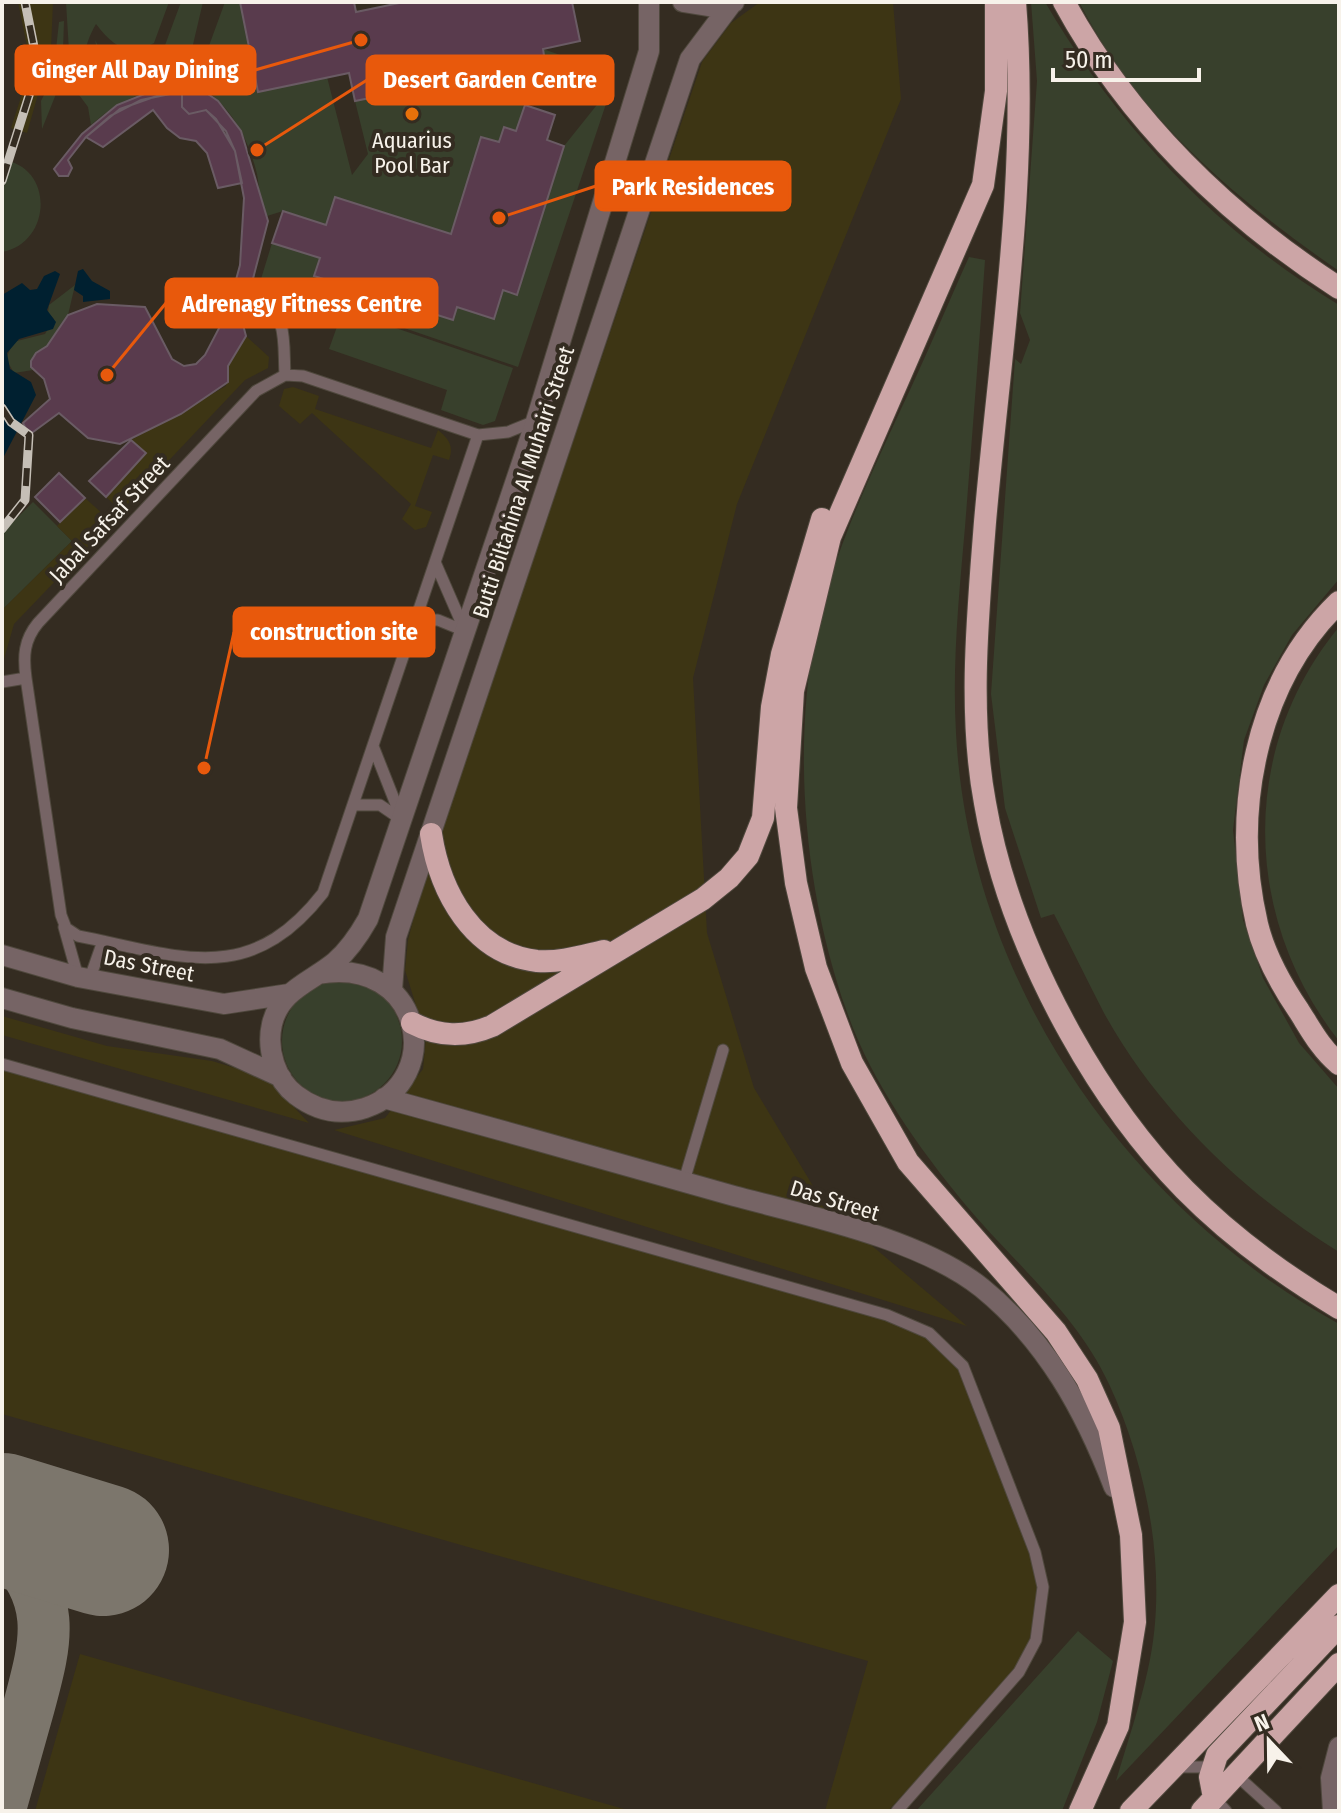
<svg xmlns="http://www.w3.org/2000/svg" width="1341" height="1813" font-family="'Fira Sans Condensed',sans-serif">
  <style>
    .green { fill: #38402c }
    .sand { fill: #3d3514 }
    .water { fill: #002030 }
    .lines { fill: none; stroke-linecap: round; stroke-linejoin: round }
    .taxiway { stroke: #7c766c; stroke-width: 52 }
    .runway { stroke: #7c766c; stroke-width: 132 }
    .building { fill: #593b4d; stroke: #6a5b64; stroke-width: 2 }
    .service-casing { stroke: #4f483d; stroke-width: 13 }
    .tertiary-casing { stroke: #4f483d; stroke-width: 22 }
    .trunk-casing { stroke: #4f483d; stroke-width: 24 }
    .service { stroke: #766465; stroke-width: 11 }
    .tertiary { stroke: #766465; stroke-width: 20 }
    .trunk { stroke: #cca5a6; stroke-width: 22 }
    .rail-casing { stroke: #c5bfb6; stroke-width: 9 }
    .rail { stroke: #342c21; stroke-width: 6; stroke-dasharray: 18; stroke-linecap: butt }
    .food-dot { fill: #e8710a; stroke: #342c21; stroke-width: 3 }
    .labels { text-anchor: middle; stroke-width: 8; stroke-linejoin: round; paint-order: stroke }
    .poi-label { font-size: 22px; fill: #f7f2ea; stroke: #342c21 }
    .street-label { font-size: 22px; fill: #f7f2ea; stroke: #342c21 }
    .leader { fill: none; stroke: #e8590c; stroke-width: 3 }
    .callout-dot { fill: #e8590c; stroke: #342c21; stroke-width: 3 }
    .callout { fill: #e8590c; stroke: #e8590c; stroke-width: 3 }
    .callout-label { font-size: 24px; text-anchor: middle; font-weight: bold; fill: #fff }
  </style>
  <rect width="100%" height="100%" fill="#342c21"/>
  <path class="green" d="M66 2H169L154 43C128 58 113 46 96 24 70 69 96 80 136 94L99 58 95 40 103 56 112 57 157 89 164 48 181 2H203L191 53 202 65 225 2H240L258 91 327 77 352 175 368 154 355 101 400 92 422 99 461 90 464 79 545 62 543 49 563 56 525 105 516 131 504 127 499 142 481 137 451 234 335 197 326 225 283 211 267 216C258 203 260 189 257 174 249 139 230 105 200 86 160 82 120 98 91 125L88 107 71 84Z
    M1031 2H1045C1119 128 1214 229 1339 305V579L1292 635 1264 685 1244 740 1233 830 1243 920 1263 978 1299 1043 1339 1089V1252C1244 1193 1159 1112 1104 1013 1087 980 1071 947 1054 914L1041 918 1005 808 991 694 1015 359 1021 364 1030 340 1020 313 1037 81Z
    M1079 2H1339V271C1235 199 1138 117 1079 2Z
    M64 21 62 79 42 129 41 101 53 77 59 22Z
    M612 86 518 367 261 279 272 243 320 258 314 277 452 320 457 307 494 318 503 290 517 294 564 146Z
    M2 160C55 166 52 243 2 252Z
    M969 257 985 260C979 349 972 438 965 527 959 595 952 664 956 733 969 980 1125 1206 1339 1324V1545L1116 1781C1127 1743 1140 1706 1148 1669 1169 1577 1148 1468 1109 1384 1076 1313 1014 1263 964 1203 918 1147 871 1081 847 1012 808 903 794 773 811 659 825 571 864 489 901 409 925 359 946 308 969 257Z
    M75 285 68 315 47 346 32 357 33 370 14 373 6 359 13 342 45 334 54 319 48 313 49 305Z
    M343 310 513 368 495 421 483 425 441 410 447 390 329 349Z
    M33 502 72 541 2 610V533Z
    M1339 627V1041C1243 919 1238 749 1339 627Z
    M282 1041a60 60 0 1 1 120 0a60 60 0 1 1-120 0Z
    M1078 1631 1113 1661 1097 1722 1062 1811H916Z"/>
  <path class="sand" d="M18 2H53L51 49 27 133 11 128 31 66Z
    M760 2H893L901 99 737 504 693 678 707 933 754 1088 825 1206 967 1326 334 1130 385 1118 423 1069 426 1038 405 970 408 940 422 887 702 62 731 23Z
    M246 336 269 357 268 368 245 380 121 511 106 497 146 453 131 440 226 386 228 366Z
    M293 387 319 396 315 409 431 448 438 430C449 439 454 446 449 460L433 455 415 506 432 512 426 527 415 530 402 519 411 504 312 413 300 424 279 406 284 389Z
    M85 498 112 522 14 624 2 666V610L72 541 57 526Z
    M2 1016 107 1046 212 1061 245 1071 270 1082 309 1123 2 1035Z
    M2 1064 929 1330 946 1341 962 1363 1033 1557C1045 1605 1034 1641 1007 1681L888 1811H825L868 1661 2 1414Z
    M80 1654 631 1811H35Z"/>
  <path class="water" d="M83 269 92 281 110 291V299L83 302V296L74 290 78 271Z
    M55 271 60 274 47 310 56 322 53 329 19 339 7 353 10 369 31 382 36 395 2 460V295L22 283 30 290 37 289 44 276Z"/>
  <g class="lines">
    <path class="taxiway" d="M2 1541C57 1599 48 1636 29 1706 20 1738 11 1770 2 1802"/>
    <path class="runway" d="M2 1519 103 1550"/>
  </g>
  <path class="building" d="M240 2H354L356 12 404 2H572L580 41 543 49 545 62 355 101 349 73 258 92Z
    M195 85 218 101 241 131 268 221 242 321 246 336 228 366V382L181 414 120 444 88 438 59 413 29 435 23 423 50 399 44 379 31 367V361L36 353 47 346 68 315 97 304 145 307 172 359 184 366 196 364 205 355 227 313 240 265 244 198 235 151 226 131 206 110 189 114 182 107V94L175 93 141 100 110 116 86 137 68 160 72 168 68 176H59L54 169 82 134 117 105 157 89Z
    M168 92 182 94V107L189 114 206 110 216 119 235 151 242 183 218 188 207 153 196 141 180 138 167 128 153 110 103 147 86 137 120 109Z
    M525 105 555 115 547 140 564 146 517 295 503 290 494 319 457 307 453 320 314 276 320 258 272 243 283 211 326 225 335 197 451 234 481 137 499 142 504 127 516 131Z
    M131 440 146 453 106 497 89 481Z
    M59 473 85 498 60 522 35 497Z"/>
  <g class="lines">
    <defs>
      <path id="service" d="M258 299C289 313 283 345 285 375
        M285 375 303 376 478 435 323 893C249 988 180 956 78 936L66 928 61 915 26 678C23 656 24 640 38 623L256 391Z
        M478 435 508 432 535 421
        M435 562 465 631
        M416 620H438L465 631
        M2 682 26 678
        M373 746 401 817
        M353 805H380L399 818
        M64 927 78 977
        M90 978 103 941
        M2 1064 887 1315 929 1333 963 1366 1035 1552 1043 1587 1036 1640 1019 1672 897 1811
        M684 1181 723 1050
        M1176 1767H1215
        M1235 1774 1276 1811
        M1214 1798 1226 1811"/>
      <path id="tertiary" d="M683 2 714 7 734 2
        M2 955 78 977 224 1004 289 994
        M318 974C422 955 447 1080 365 1108 340 1116 317 1111 296 1095 276 1080 266 1050 272 1024 280 990 311 982 335 962 349 950 359 935 368 919L536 421 649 51V2
        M392 990 396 937 690 59 732 3
        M2 998 72 1018 220 1049 281 1077
        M384 1098C501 1130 617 1163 734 1196 809 1216 921 1239 982 1288 1046 1340 1085 1411 1114 1487
        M1333 1811 1331 1778 1339 1747"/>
      <path id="trunk" d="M996 2V91L983 185 830 537 793 691 786 808 796 883 816 968 852 1063 908 1162 1056 1332 1087 1379 1109 1428 1131 1535 1135 1622 1118 1726 1080 1811
        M1015 2C1029 175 1000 350 985 522 978 613 968 712 985 803 999 884 1030 961 1070 1033 1139 1157 1217 1235 1339 1308
        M1064 2C1128 120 1227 216 1339 288
        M1339 602C1255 683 1231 813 1257 924 1264 953 1282 986 1299 1011 1311 1030 1321 1049 1339 1064
        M431 834C440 892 473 954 537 961 560 963 582 956 604 951
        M412 1023C439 1037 464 1038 492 1026L703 899 729 878 748 856 763 818 772 707 782 654 822 519
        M1214 1798 1210 1777 1217 1755 1339 1626
        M1131 1811 1339 1595
        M1202 1811 1339 1664"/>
    </defs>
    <use href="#service" class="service-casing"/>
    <use href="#tertiary" class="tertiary-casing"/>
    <use href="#trunk" class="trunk-casing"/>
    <use href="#service" class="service"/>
    <use href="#tertiary" class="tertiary"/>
    <use href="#trunk" class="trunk"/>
    <defs>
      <path id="rail" d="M2 181 38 67 25 2
        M2 408 11 422 29 435 25 500 2 529"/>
    </defs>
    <use href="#rail" class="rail-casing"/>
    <use href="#rail" class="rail"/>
  </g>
  <circle class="food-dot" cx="412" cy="114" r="8"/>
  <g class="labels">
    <g class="poi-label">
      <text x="412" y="148">Aquarius<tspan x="412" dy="25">Pool Bar</tspan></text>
    </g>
    <g class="street-label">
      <text transform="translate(523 482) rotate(-72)" y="8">Butti Biltahina Al Muhairi Street</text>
      <text transform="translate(109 519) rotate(-47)" y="8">Jabal Safsaf Street</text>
      <text transform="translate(149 965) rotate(11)" y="8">Das Street</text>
      <text transform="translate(835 1200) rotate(17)" y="8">Das Street</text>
    </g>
  </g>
  <path class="leader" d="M361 40L255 70M257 150L367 80M499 218L596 186M107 375L166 303M204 768L234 632"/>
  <g class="callout-dot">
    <circle cx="361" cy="40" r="8"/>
    <circle cx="257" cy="150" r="8"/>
    <circle cx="499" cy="218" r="8"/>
    <circle cx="107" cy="375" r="8"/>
    <circle cx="204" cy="768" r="8"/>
  </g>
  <g class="callout">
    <rect x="16" y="46" width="239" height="48" rx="8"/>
    <rect x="367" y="56" width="246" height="48" rx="8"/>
    <rect x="596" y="162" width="194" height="48" rx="8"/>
    <rect x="166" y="279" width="271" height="48" rx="8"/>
    <rect x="234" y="608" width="200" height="48" rx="8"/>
  </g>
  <g class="callout-label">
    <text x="135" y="78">Ginger All Day Dining</text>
    <text x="490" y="88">Desert Garden Centre</text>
    <text x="693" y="195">Park Residences</text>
    <text x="302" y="312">Adrenagy Fitness Centre</text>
    <text x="334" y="640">construction site</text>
  </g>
  <rect width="1341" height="1813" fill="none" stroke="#f7f2ea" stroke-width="8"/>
  <g transform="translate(1269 1741) rotate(338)" stroke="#342c21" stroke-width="6" paint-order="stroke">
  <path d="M0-6L14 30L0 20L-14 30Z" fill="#f7f2ea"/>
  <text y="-12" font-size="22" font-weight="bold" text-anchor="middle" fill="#f7f2ea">N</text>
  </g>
  <path d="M1053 68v12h146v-12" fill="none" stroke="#f7f2ea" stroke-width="4"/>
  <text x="1065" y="68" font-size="24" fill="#f7f2ea" stroke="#342c21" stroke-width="6" paint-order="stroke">50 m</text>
</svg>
